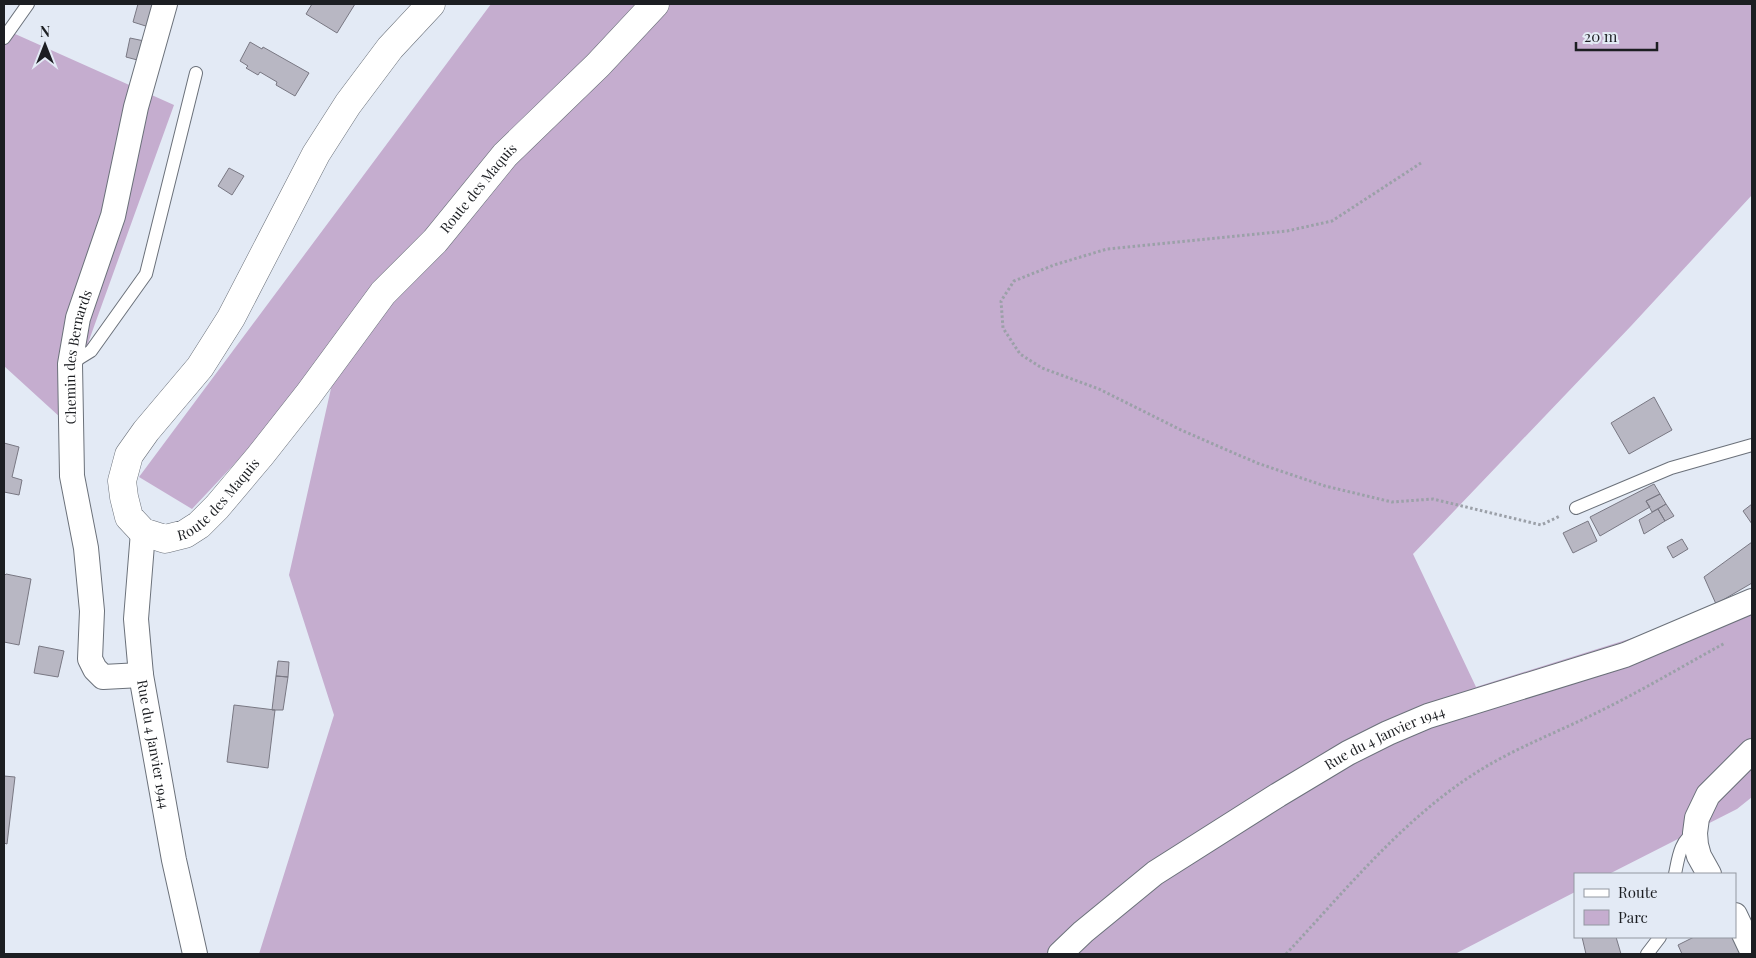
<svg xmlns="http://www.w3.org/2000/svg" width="1756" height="958" font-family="'Playfair Display',serif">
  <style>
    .green { fill: #c5adcf }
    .building { fill: #b8b7c3; stroke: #797883 }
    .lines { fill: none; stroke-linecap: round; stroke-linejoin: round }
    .service-casing { stroke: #6b717a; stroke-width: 14 }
    .minor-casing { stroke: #6b717a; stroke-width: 26 }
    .tertiary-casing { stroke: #6b717a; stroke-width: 29 }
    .path { stroke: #9ba0a8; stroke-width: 3; stroke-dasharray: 2.5 2.5; stroke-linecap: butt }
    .service { stroke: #fff; stroke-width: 12 }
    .minor { stroke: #fff; stroke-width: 24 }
    .tertiary { stroke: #fff; stroke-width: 28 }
    .labels { text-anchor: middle; stroke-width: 4; stroke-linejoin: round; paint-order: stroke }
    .street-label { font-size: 14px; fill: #1c1e22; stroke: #e3eaf5 }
  </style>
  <rect width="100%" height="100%" fill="#e3eaf5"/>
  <path class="green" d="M491 4H1752V195L1631 326 1413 554 1476 687 1680 623 1752 594V797L1737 809 1609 874H1575V892L1455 954H259L334 715 289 575 339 353 192 509 139 477Z
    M4 29 174 105 61 418 4 366Z"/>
  <path class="building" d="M138 4H158L152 28 133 22Z
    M312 4H355L337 33 306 14Z
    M130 38 149 42 145 62 126 57Z
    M250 42 262 49 263 47 309 73 295 96 276 85 277 82 260 72 258 75 246 68 248 66 240 61Z
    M229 168 244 176 232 195 218 186Z
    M1654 397 1672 430 1629 454 1611 423Z
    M4 443 19 447 12 477 22 480 19 495 4 492Z
    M1654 484 1660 494 1646 501 1650 507 1600 536 1590 517Z
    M1660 494 1666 504 1652 512 1646 501Z
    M1666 504 1674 516 1665 521 1658 509Z
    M1752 504V524L1743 511Z
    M1658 509 1665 521 1644 534 1639 520Z
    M1588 521 1597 541 1573 553 1563 533Z
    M1682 539 1688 549 1673 558 1667 547Z
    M1752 542V583L1716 604 1704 577Z
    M6 574 31 579 19 645 4 642V576Z
    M39 646 64 651 58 677 34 673Z
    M278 661 289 662 288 677 276 676Z
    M276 676 288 677 283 710H272Z
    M234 705 275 710 268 768 227 762Z
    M4 776 15 777 7 844 4 843Z
    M1582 937H1616L1621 954H1586Z
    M1694 937H1735L1743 954H1682L1678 945Z"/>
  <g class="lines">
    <defs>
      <path id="service" d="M4 38 28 4
        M70 364 91 351 146 274 196 73
        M1576 508 1671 468 1752 445
        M1675 874C1678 860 1680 839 1695 833
        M1647 954 1660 937"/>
      <g id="minor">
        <path id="s1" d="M143 532 136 619 141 675 174 860 195 954"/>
        <path id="s2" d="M141 675 103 677 95 669 90 659 92 611 86 548 72 476 70 364 78 318 113 216 136 107 165 4"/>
        <path d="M1709 874 1699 856 1696 845 1695 833 1697 818 1708 795 1752 751"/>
        <path d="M1735 915 1752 951"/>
        <path id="s3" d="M1060 954 1083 932 1155 873 1278 795 1348 753 1388 733 1428 716 1625 655 1752 601"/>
      </g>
      <g id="tertiary">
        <path id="s4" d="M431 4 390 48 348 104 316 154 231 318 200 367 146 431 129 455 122 481 124 497 129 517 143 532 165 539 185 534 199 525 217 507 260 456 308 395 383 293 435 241 505 155 598 65 655 4"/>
      </g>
    </defs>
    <use href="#service" class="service-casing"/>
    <use href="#minor" class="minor-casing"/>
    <use href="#tertiary" class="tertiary-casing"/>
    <path class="path" d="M1421 163 1332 221 1287 231 1107 249 1054 265 1014 281 1001 301 1003 328 1020 354 1042 368 1099 389 1179 429 1257 463 1325 486 1392 502 1433 499 1541 525 1560 516
      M1286 954C1345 891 1401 821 1474 774 1511 750 1553 734 1592 715 1638 693 1681 667 1725 643"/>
    <use href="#service" class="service"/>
    <use href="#minor" class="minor"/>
    <use href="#tertiary" class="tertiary"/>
  </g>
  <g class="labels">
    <g class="street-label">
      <text dy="5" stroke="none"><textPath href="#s4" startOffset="1128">Route des Maquis</textPath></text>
      <text dy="5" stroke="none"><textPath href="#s2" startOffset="365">Chemin des Bernards</textPath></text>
      <text dy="5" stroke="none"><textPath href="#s4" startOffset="721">Route des Maquis</textPath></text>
      <text dy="5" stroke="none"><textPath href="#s3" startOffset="392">Rue du 4 Janvier 1944</textPath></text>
      <text dy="5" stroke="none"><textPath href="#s1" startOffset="214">Rue du 4 Janvier 1944</textPath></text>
    </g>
  </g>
  <rect width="1756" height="958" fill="none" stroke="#1c1e22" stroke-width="10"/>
  <rect x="1574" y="873" width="162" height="65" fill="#e3eaf5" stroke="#9398a1"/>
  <rect x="1584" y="889" width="25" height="8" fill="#ffffff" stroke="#9398a1"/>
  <text x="1618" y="898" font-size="15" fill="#1c1e22">Route</text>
  <rect x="1584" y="910" width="25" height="15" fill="#c5adcf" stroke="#9398a1"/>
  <text x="1618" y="923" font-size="15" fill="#1c1e22">Parc</text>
  <g transform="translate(45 45)" stroke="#e3eaf5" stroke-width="4" paint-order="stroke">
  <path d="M0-4L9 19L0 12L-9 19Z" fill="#1c1e22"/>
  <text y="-8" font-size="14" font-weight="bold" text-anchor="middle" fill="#1c1e22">N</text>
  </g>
  <path d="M1576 42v8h81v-8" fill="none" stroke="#1c1e22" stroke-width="2.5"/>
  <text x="1584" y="42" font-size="15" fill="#1c1e22" stroke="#e3eaf5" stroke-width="4" paint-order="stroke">20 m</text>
</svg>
